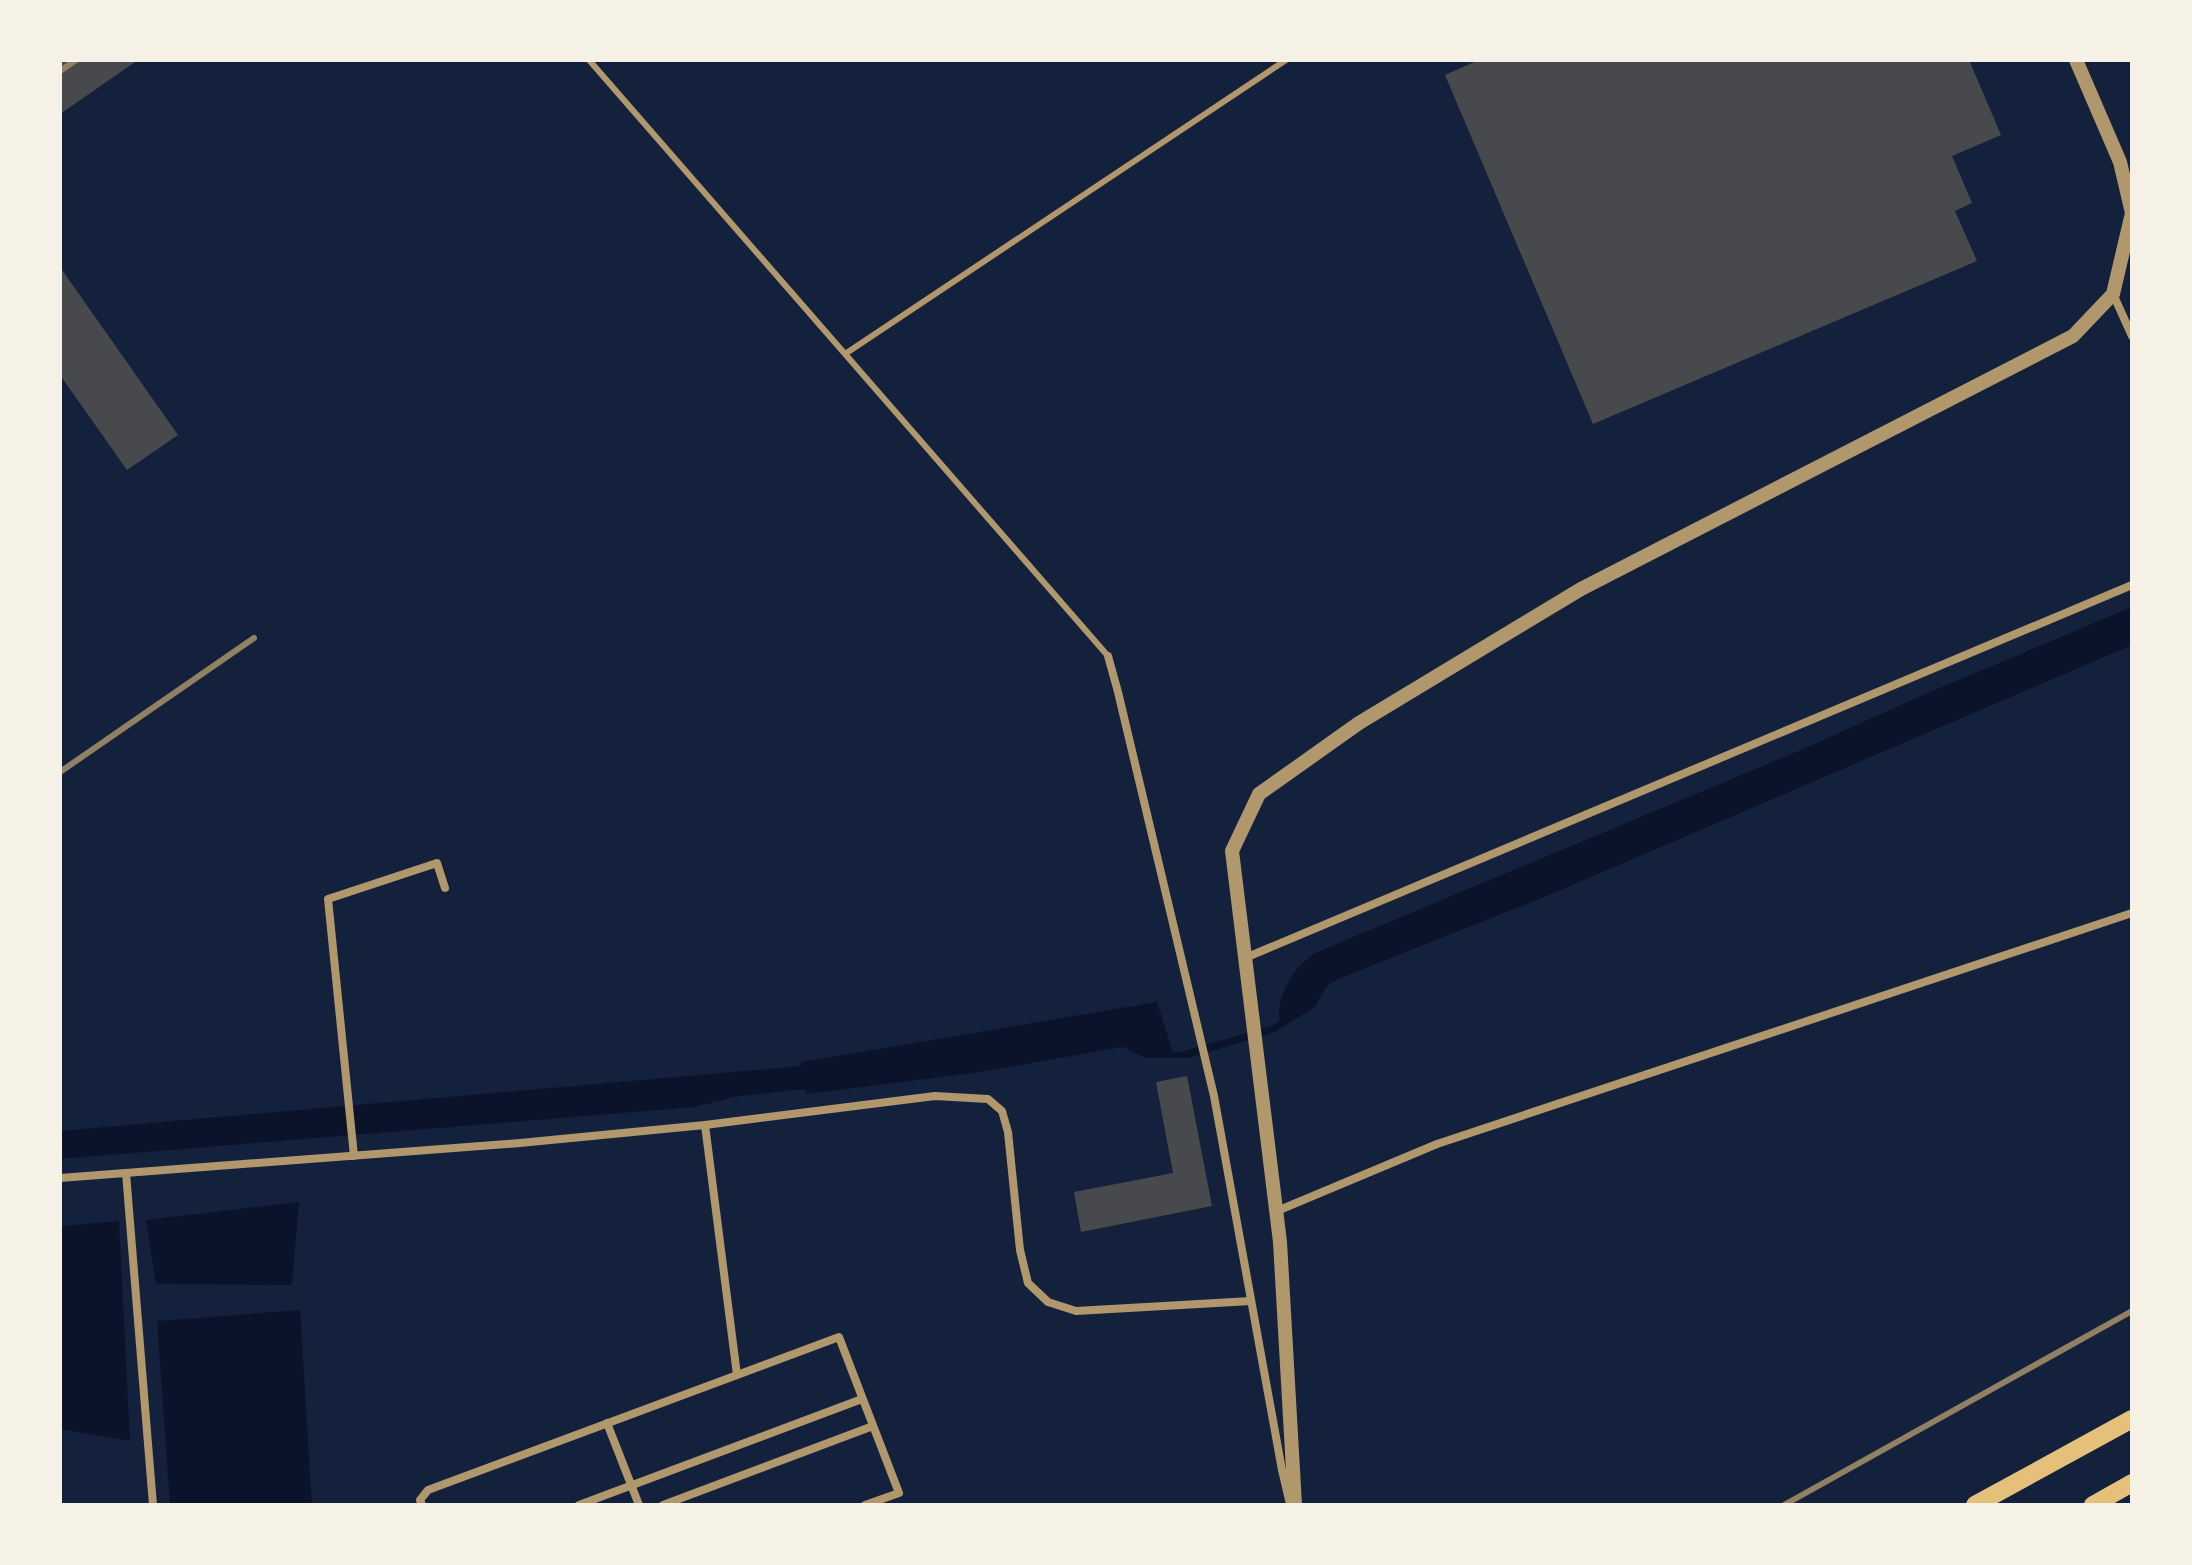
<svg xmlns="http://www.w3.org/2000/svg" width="2192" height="1565" font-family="Merriweather,serif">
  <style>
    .water { fill: #0b132b }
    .building { fill: #48494c }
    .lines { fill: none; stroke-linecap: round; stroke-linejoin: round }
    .service { stroke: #b1986c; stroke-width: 6 }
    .minor { stroke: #b1986c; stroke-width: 8 }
    .tertiary { stroke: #b1986c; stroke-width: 14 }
    .trunk { stroke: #e5c07b; stroke-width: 18 }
    .rail { stroke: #918062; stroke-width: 6 }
  </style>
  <rect width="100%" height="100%" fill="#14213d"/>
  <path class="water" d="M2132 607V645L1542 898 1338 979 1326 987 1315 1007 1275 1032 1188 1058H1145L1124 1047 1110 1049 980 1072 807 1094 805 1089 734 1097 695 1107 60 1159V1131L801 1066V1062L1157 1002 1173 1052H1180L1271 1026 1279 1021C1278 994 1292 968 1315 953L1801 750 1923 695Z
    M299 1202 292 1285 156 1284 146 1220Z
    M119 1221 130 1441 60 1429V1226Z
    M300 1310 312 1505H170L157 1321Z"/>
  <path class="building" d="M60 60H138L60 114Z
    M1479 60H1969L2001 135 1952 156 1972 203 1955 211 1977 261 1593 424 1445 75Z
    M60 267 178 435 127 470 60 375Z
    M1187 1076 1212 1206 1081 1232 1074 1192 1173 1173 1156 1082Z"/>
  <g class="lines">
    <path class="service" d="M589 60 1108 656
      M845 354 1286 60"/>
    <path class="minor" d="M2113 294 2132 336
      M1108 656 1118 692 1214 1096 1282 1470 1290 1504
      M1245 958 2132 585
      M705 1125 737 1375
      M354 1156 328 899 437 863 445 888
      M126 1173 153 1505
      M60 1178 520 1143 705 1125 935 1096 988 1099 1002 1111 1008 1132 1020 1250 1028 1283 1048 1302 1076 1311 1251 1301
      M1277 1211 1437 1144 2132 913
      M607 1423 639 1505
      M422 1505 420 1500 428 1490 839 1337 899 1493 865 1505
      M579 1505 862 1399
      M663 1505 873 1426"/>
    <path class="tertiary" d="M1295 1505 1280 1242 1232 851 1259 794 1359 723 1581 589 2073 336 2113 294 2132 213 2120 162 2076 60"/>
    <path class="trunk" d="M1975 1505 2132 1419
      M2093 1505 2132 1483"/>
    <path class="rail" d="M60 71 76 60
      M60 772 254 638
      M1784 1505 2132 1311"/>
  </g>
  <rect width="2192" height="1565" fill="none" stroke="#f6f1e7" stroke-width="124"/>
</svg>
